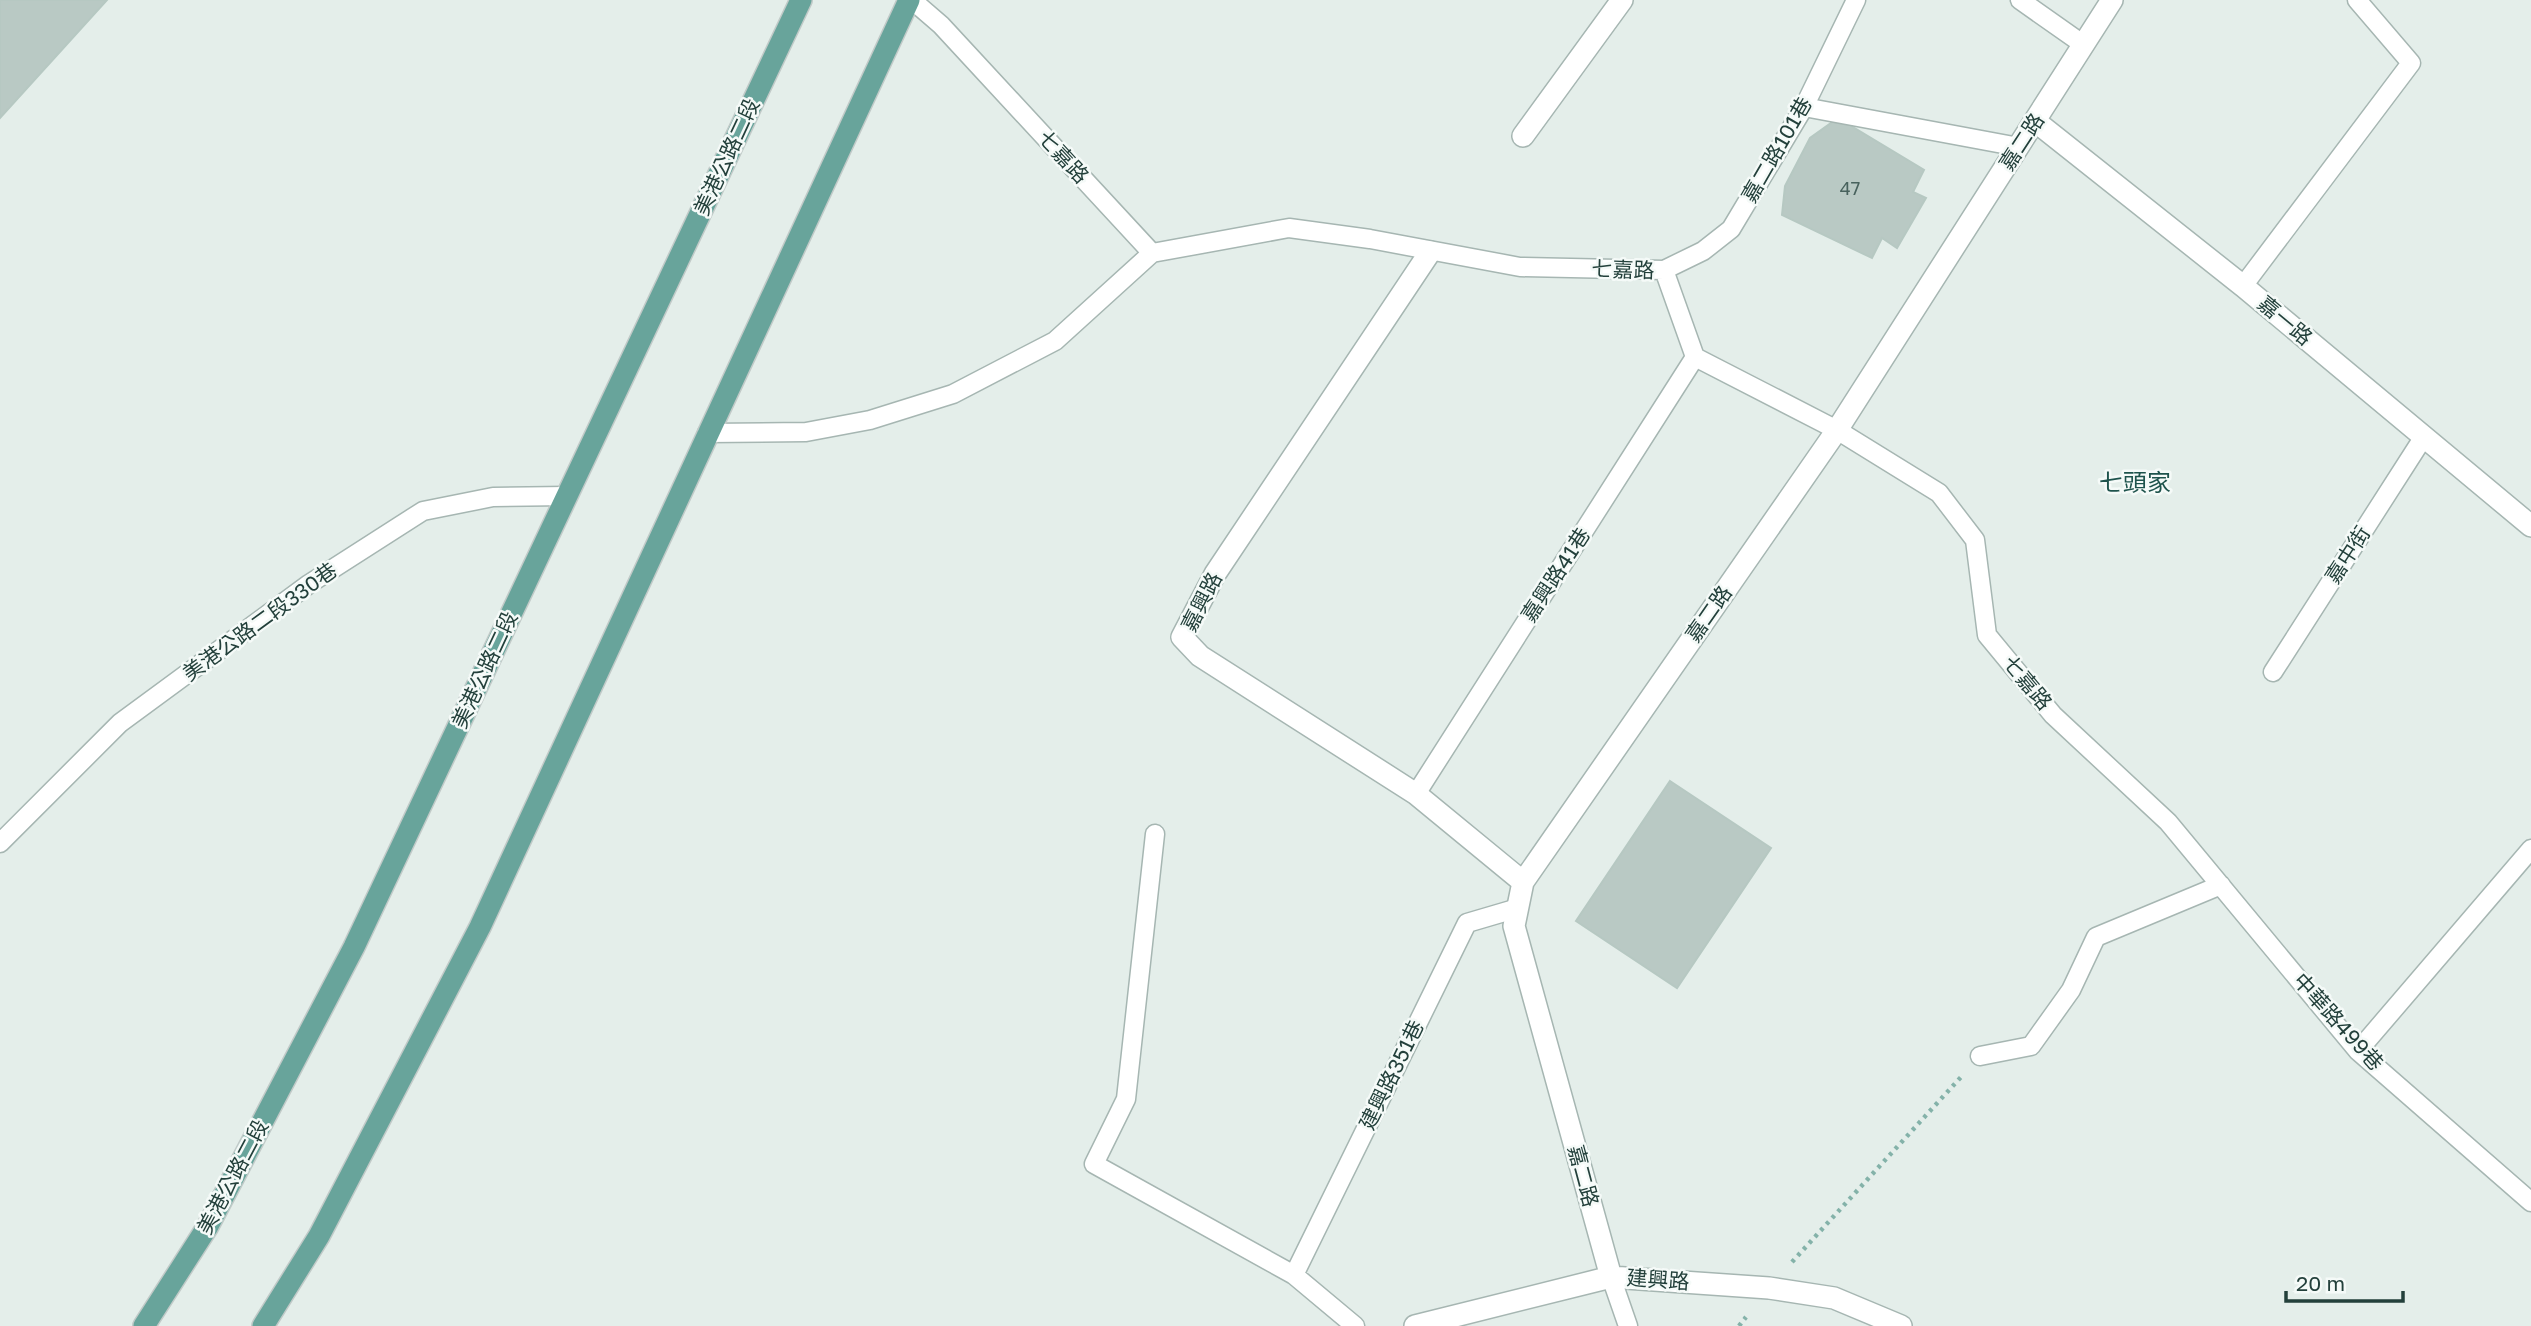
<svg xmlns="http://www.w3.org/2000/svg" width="2531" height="1326" font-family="'Golos Text','Noto Sans TC',sans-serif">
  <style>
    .building { fill: #b9c9c4; stroke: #b6c8c2; stroke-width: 2 }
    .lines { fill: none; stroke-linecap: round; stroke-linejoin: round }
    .service-casing { stroke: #a6b6b2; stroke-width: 21 }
    .minor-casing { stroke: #a6b6b2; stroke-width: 24 }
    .primary-casing { stroke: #c1cac8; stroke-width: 24 }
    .path { stroke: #84b2a9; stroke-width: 4.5; stroke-dasharray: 3.5 5; stroke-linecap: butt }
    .service { stroke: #fff; stroke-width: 18 }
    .minor { stroke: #fff; stroke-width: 21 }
    .primary { stroke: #68a49b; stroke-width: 21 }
    .labels { text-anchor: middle; stroke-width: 5; stroke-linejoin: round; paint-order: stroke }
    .number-label { font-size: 18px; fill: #48625d }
    .street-label { font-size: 21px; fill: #23403b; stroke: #f5faf8 }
    .quarter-label { font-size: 24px; fill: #1e534c; stroke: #f5faf8 }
  </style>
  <rect width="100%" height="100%" fill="#e4eeea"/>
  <path class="building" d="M0 0H107L0 118Z
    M1838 118 1924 170 1913 192 1926 198 1897 248 1882 238 1872 258 1782 215 1785 186 1810 138Z
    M1670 781 1771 848 1677 988 1576 921Z"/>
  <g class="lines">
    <defs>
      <path id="service" d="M912 0 941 25 1152 253 1289 228 1370 239 1520 267 1664 270 1703 251 1731 229 1804 107 1856 0
        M2020 0 2084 45
        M1804 107 2019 147
        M1664 270 1695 357 1837 430 1939 493 1975 540 1987 635 2053 715 2168 822 2358 1051 2531 1202
        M2243 286 2411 63 2357 0
        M707 433 806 432 870 420 953 394 1055 341 1152 253
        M2273 672 2423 438
        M1416 794 1695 357
        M1155 834 1126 1099 1094 1164 1294 1275 1355 1326
        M0 843 120 723 309 584 423 511 493 497 567 496
        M2358 1051 2531 849
        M1980 1056 2031 1046 2071 990 2096 937 2221 885
        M1294 1275 1467 923 1518 908
        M1611 1277 1628 1326"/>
      <path id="minor" d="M2035 121 2243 286 2531 526
        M1523 136 1622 0
        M1430 252 1215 574 1182 637 1200 656 1416 794 1523 882
        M1611 1277 1514 926 1523 882 1837 430 2112 0
        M1415 1326 1611 1277 1769 1288 1834 1298 1901 1326"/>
      <path id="primary" d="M144 1326 208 1226 354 947 801 0
        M263 1326 319 1236 480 927 909 0"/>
    </defs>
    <use href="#service" class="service-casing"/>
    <use href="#minor" class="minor-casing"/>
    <use href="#primary" class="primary-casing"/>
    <path class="path" d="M1792 1262 1961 1077
      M1739 1326 1746 1317"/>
    <use href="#service" class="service"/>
    <use href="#minor" class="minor"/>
    <use href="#primary" class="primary"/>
  </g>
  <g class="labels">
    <g class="number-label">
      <text x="1850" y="195">47</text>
    </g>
    <g class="street-label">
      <text transform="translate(2022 142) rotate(-57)" y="7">嘉二路</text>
      <text transform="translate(1777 150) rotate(-60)" y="7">嘉二路101巷</text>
      <text transform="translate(727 157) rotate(-65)" y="7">美港公路二段</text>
      <text transform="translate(1063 157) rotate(47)" y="7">七嘉路</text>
      <text transform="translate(1623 270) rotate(2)" y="7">七嘉路</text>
      <text transform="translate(2285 321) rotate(40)" y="7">嘉一路</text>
      <text transform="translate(2348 555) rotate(-57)" y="7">嘉中街</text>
      <text transform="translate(1556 575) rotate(-57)" y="7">嘉興路41巷</text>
      <text transform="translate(1202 602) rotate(-63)" y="7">嘉興路</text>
      <text transform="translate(1709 614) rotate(-55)" y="7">嘉二路</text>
      <text transform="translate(260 622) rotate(-36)" y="7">美港公路二段330巷</text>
      <text transform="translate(485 670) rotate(-65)" y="7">美港公路二段</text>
      <text transform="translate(2027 683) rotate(50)" y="7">七嘉路</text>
      <text transform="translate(2338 1022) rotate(48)" y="7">中華路499巷</text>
      <text transform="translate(1392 1075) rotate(-64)" y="7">建興路351巷</text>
      <text transform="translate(1583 1176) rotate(75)" y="7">嘉二路</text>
      <text transform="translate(233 1177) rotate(-62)" y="7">美港公路二段</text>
      <text transform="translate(1658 1280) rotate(4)" y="7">建興路</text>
    </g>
    <g class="quarter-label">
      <text x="2135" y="491">七頭家</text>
    </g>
  </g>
  <path d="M2286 1291v10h117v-10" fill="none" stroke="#23403b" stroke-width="3.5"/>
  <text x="2296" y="1291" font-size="21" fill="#23403b" stroke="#f5faf8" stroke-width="5" paint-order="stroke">20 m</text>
</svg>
